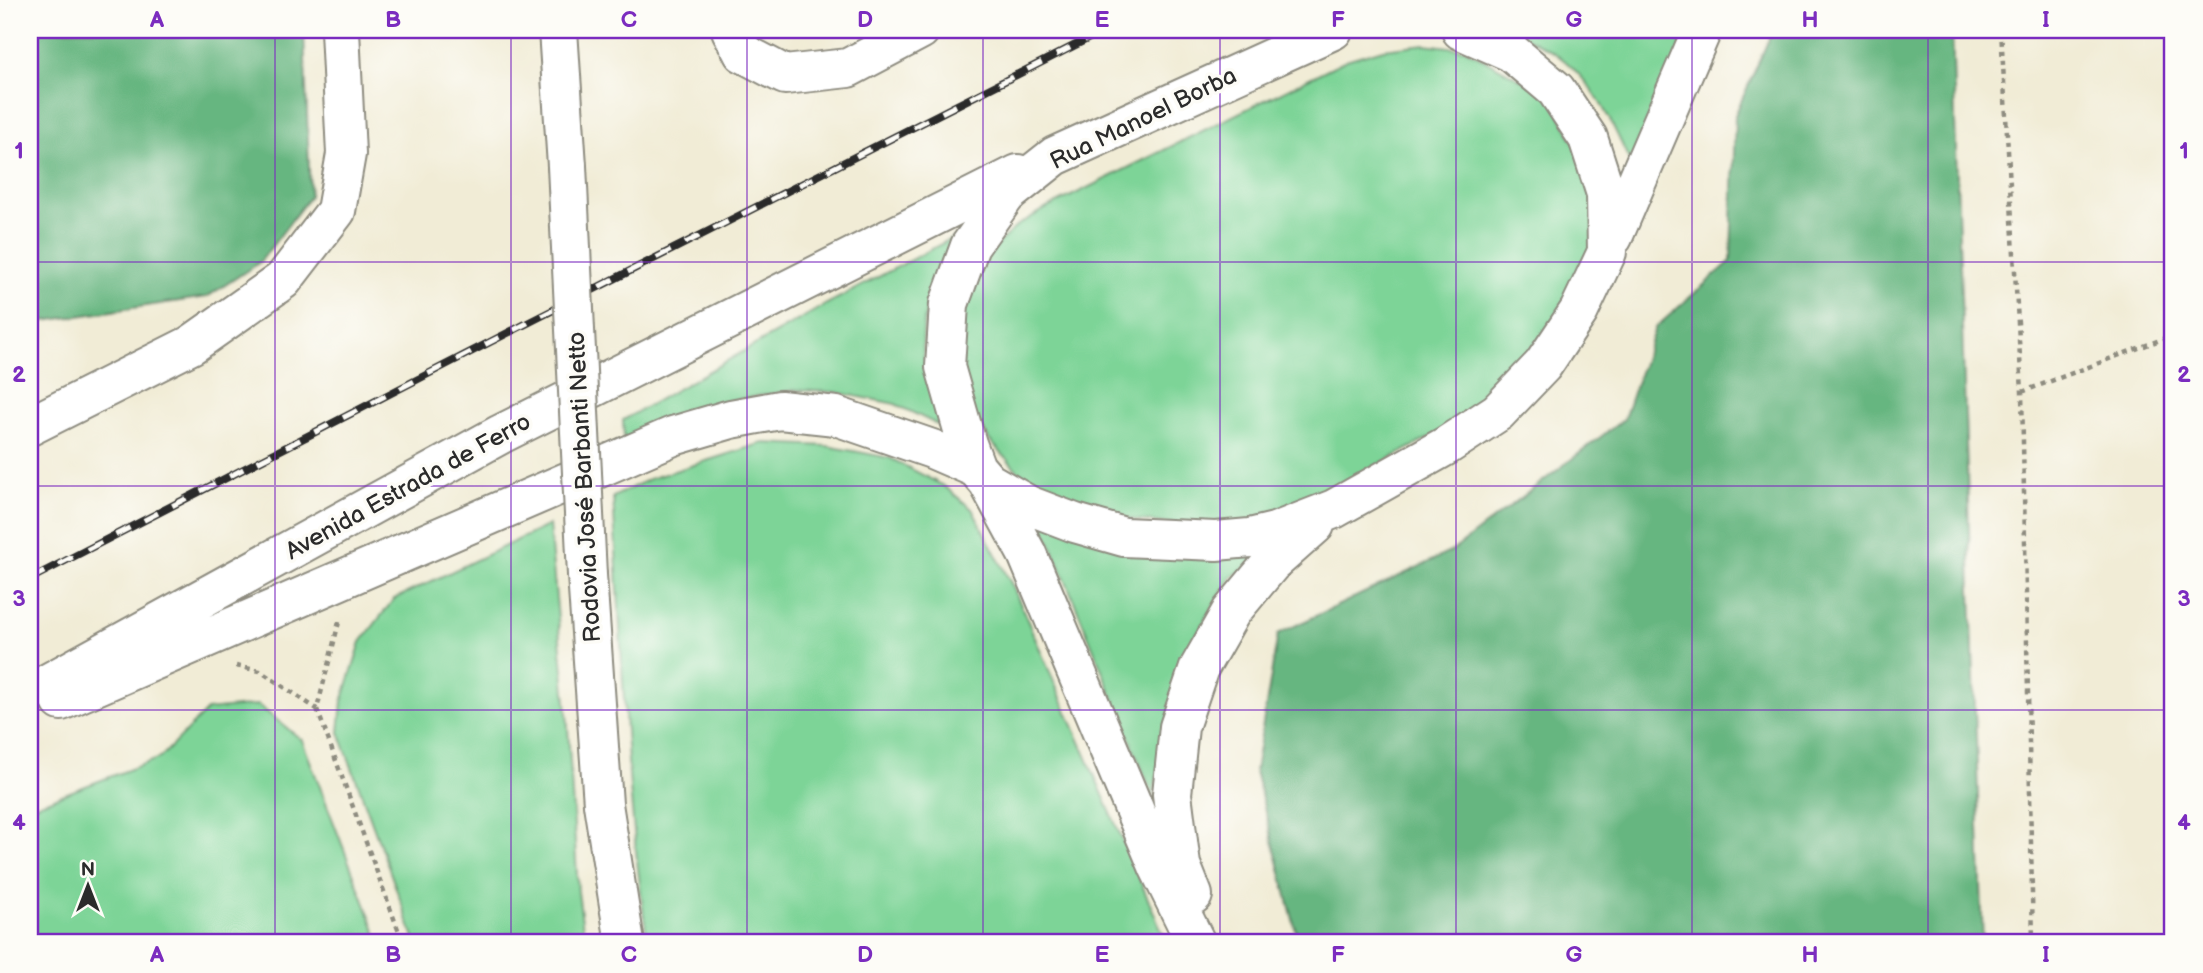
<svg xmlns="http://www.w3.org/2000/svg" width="2203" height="973" font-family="'Balsamiq Sans',sans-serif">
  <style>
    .green { fill: #7dd497; stroke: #548061; stroke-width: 2 }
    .forest { fill: #66b680; stroke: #487056; stroke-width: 2 }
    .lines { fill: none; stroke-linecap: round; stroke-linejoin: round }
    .minor-casing { stroke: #8e8c80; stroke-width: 42 }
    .secondary-casing { stroke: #8e8c80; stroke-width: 42 }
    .primary-casing { stroke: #8e8c80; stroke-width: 42 }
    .path { stroke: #8e8c80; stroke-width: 4.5; stroke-dasharray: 5 5; stroke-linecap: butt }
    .minor { stroke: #fff; stroke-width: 38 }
    .secondary { stroke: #fff; stroke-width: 38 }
    .primary { stroke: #fff; stroke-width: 38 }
    .rail-casing { stroke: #2b2b2b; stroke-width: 8 }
    .rail { stroke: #fdfcf7; stroke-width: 5; stroke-dasharray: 16; stroke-linecap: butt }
    .primary-bridge-casing { stroke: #8e8c80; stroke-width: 42; stroke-linecap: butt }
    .primary-bridge { stroke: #fff; stroke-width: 38 }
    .grid { fill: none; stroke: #7b2cbf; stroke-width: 2; stroke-opacity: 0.55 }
    .labels { text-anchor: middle; stroke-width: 7; stroke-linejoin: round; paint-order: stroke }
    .street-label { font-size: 24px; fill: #2b2b2b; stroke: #fdfcf7 }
    .neatline { fill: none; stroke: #7b2cbf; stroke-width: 2.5 }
    .grid-label { font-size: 23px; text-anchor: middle; font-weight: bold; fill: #7b2cbf }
  </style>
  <rect width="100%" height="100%" fill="#fdfcf7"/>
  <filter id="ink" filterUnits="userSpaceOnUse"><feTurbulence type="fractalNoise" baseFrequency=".0143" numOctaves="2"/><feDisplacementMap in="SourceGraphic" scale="14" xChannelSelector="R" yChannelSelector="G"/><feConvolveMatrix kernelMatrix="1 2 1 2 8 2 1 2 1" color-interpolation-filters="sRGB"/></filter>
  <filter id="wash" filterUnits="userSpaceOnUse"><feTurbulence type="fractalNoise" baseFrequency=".00686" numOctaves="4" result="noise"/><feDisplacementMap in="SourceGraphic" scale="28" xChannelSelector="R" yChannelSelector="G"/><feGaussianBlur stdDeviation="1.57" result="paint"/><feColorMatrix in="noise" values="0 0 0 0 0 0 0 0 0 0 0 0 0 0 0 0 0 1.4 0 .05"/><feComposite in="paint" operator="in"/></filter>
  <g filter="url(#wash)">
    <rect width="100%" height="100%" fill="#f1ecd6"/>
    <path class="green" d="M1508 30H1687L1633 169C1614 126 1594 79 1553 52 1539 43 1523 36 1508 30Z
      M1425 44 1465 49 1551 96 1599 193 1591 275 1488 407 1283 515 1208 528 1111 517 1054 495 1019 472 990 441 970 408 960 371 964 297 984 256 1018 225 1049 207 1346 60 1383 49Z
      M960 234C952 250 942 265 935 282 912 335 925 377 944 428L895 404 835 392 794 390 729 401 624 439 623 420 827 304Z
      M763 443 827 446 890 458 944 486 972 509 1013 587 1167 943H648C625 796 622 646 613 497L649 479Z
      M1042 522 1277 543 1231 578 1206 618 1179 671 1153 796Z
      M549 525 567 712 578 892 585 943H416L339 732 342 702 361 642 394 599Z
      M258 705 302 740 380 943H30V807L160 758 207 710Z"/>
    <path class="forest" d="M30 30H304L310 196 260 262 207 297 30 323Z
      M1773 30H1952L1983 943H1299L1255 771 1278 634 1452 551 1624 419 1655 328 1731 261 1735 115Z"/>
  </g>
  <g filter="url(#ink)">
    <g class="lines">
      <defs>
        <path id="minor" d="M731 30 743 53 785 75 848 68 920 30
          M30 426 191 345 283 280 336 211 346 154 340 30"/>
        <path id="secondary" d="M1333 30 1055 156 1006 195 970 246 949 304 945 367 967 444 976 468 988 482 1028 505 1075 523 1124 537 1216 541 1250 538 1275 532 1334 509 1446 446 1498 412 1543 365 1579 311 1607 252 1606 194 1588 138 1556 90 1511 52 1461 30
          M1613 237 1702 30
          M988 482 1027 554 1158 866 1196 943
          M30 693 501 434 1018 174
          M61 701 673 436 731 419 780 410 836 416 932 449 976 468
          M1193 895 1181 865 1172 794 1179 727 1199 668 1231 612 1271 564 1315 525"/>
        <path id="primary" d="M558 30 567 166
          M587 575 603 804 625 943"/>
      </defs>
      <use href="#minor" class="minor-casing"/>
      <use href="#secondary" class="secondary-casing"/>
      <use href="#primary" class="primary-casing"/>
      <path class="path" d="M2001 30 2022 392 2033 943
        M2022 392 2173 335
        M339 622 317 709 403 943
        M236 666 260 671 317 709"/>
      <use href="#minor" class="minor"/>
      <use href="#secondary" class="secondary"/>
      <use href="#primary" class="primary"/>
      <defs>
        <path id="rail" d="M30 579 492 341 1105 30"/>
      </defs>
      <use href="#rail" class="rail-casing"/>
      <use href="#rail" class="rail"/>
      <defs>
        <path id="primary-bridge" d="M567 166 587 575"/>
      </defs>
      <use href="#primary-bridge" class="primary-bridge-casing"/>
      <use href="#primary-bridge" class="primary-bridge"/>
    </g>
  </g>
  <path class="grid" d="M275 30V943M511 30V943M747 30V943M983 30V943M1220 30V943M1456 30V943M1692 30V943M1928 30V943M30 262H2173M30 486H2173M30 710H2173"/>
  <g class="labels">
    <g class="street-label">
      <text transform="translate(1143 118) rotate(-26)" y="8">Rua Manoel Borba</text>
      <text transform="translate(408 486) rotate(-29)" y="8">Avenida Estrada de Ferro</text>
      <text transform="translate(584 487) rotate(-93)" y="8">Rodovia José Barbanti Netto</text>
    </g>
  </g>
  <rect width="2203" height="973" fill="none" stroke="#fdfcf7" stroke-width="77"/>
  <g transform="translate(88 886)" stroke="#fdfcf7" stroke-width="5" paint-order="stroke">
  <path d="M0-5L12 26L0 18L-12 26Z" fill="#2b2b2b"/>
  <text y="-10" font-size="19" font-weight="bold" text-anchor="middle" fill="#2b2b2b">N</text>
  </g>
  <rect x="38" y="38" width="2126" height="896" class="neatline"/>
  <g class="grid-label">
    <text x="157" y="27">A</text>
    <text x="393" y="27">B</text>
    <text x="629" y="27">C</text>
    <text x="865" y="27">D</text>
    <text x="1102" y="27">E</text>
    <text x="1338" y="27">F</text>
    <text x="1574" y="27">G</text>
    <text x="1810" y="27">H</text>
    <text x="2046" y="27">I</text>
    <text x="19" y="158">1</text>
    <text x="2184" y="158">1</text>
    <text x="19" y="382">2</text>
    <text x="2184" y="382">2</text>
    <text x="19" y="606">3</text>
    <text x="2184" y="606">3</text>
    <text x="19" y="830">4</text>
    <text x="2184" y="830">4</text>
    <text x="157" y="962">A</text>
    <text x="393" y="962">B</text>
    <text x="629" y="962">C</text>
    <text x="865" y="962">D</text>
    <text x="1102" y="962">E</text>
    <text x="1338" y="962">F</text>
    <text x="1574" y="962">G</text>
    <text x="1810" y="962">H</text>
    <text x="2046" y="962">I</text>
  </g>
</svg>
